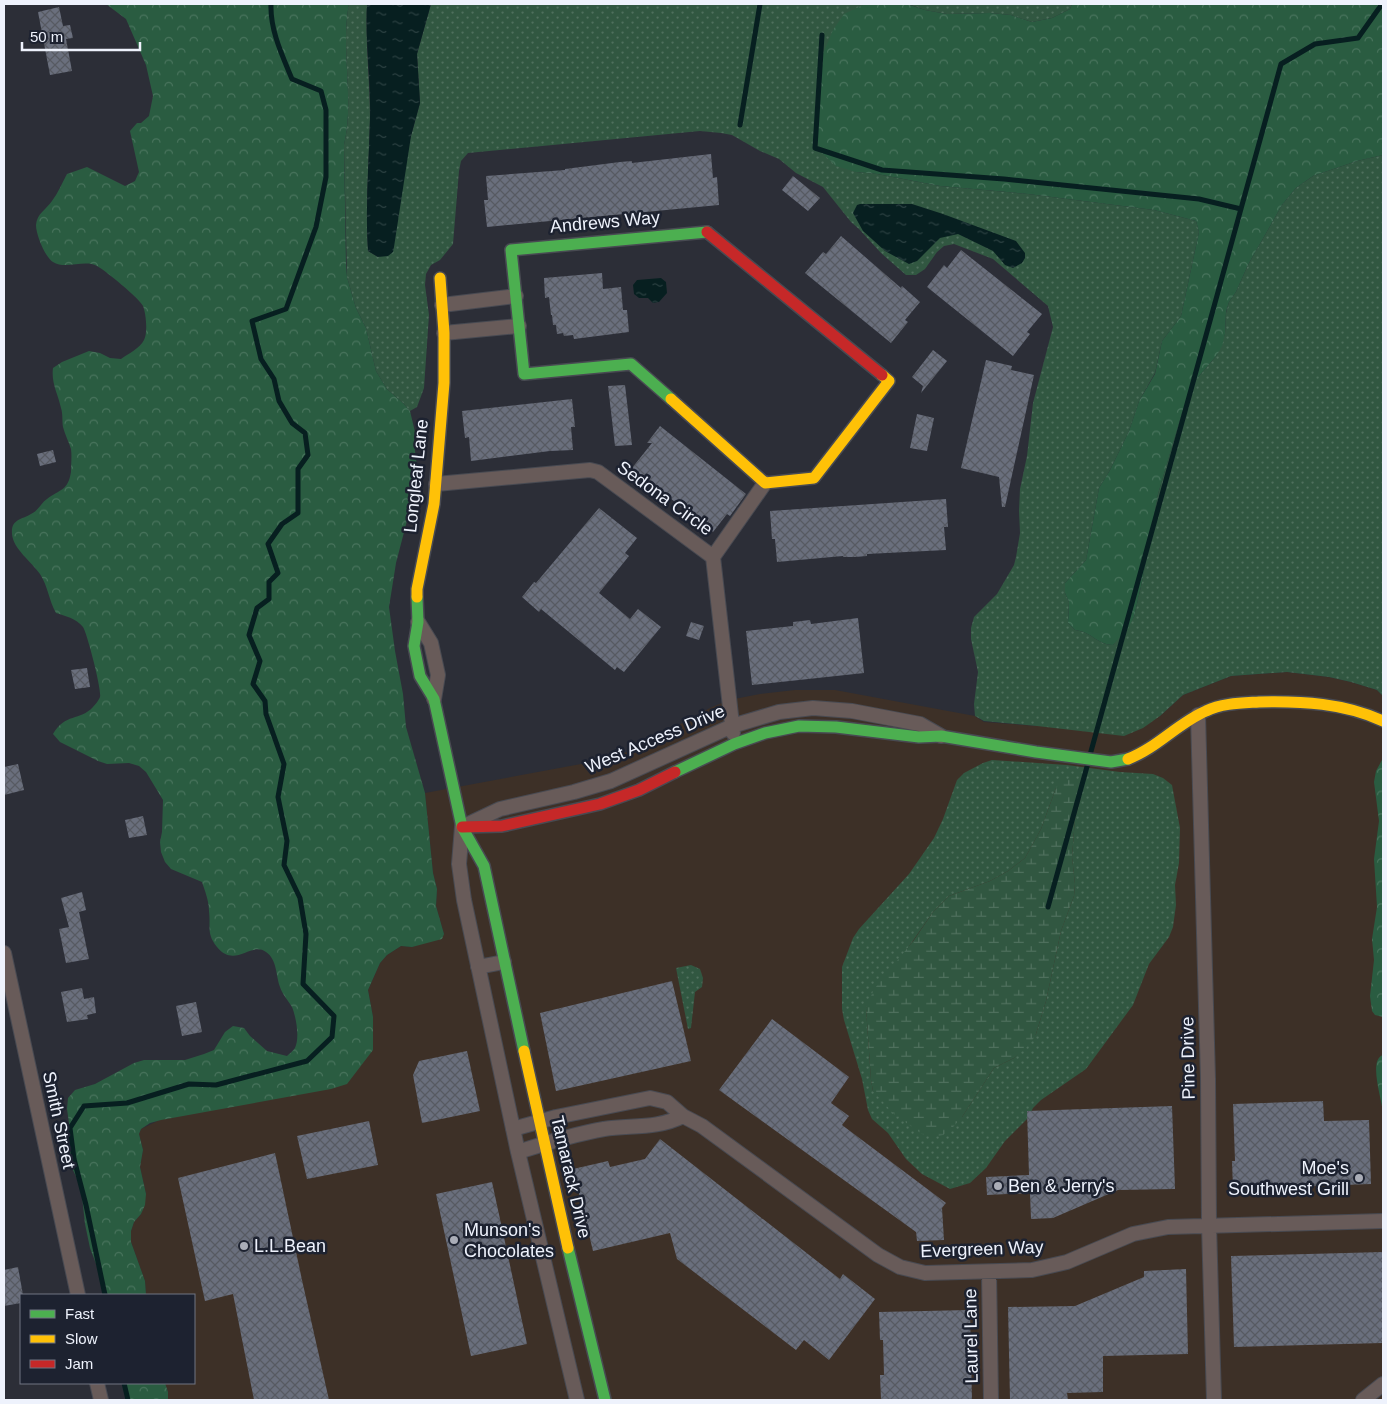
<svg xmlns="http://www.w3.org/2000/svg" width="1387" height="1404" font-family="Helvetica,sans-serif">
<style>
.commercial{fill:#3d3027}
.grass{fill:url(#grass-dots);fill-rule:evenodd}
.forest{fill:url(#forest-crowns)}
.wetland{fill:url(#wetland-marsh)}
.water{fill:url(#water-ripples)}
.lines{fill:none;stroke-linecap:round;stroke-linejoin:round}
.stream{stroke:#071f20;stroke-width:5}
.building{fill:url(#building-cross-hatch)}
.street-casing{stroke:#484a52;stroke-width:16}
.fast-casing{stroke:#484a52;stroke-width:14}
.slow-casing{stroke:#484a52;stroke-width:14}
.jam-casing{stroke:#484a52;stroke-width:14}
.street{stroke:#685b59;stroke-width:14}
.fast{stroke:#4caf50;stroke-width:11}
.slow{stroke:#ffc107;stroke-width:11}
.jam{stroke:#c62828;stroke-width:11}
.poi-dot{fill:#aaadb7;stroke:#1d2230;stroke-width:2}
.labels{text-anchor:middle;stroke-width:5;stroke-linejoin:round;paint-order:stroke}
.street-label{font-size:18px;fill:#eef2fc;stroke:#1d2230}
.poi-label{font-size:18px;fill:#eef2fc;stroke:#1d2230;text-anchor:start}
</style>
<defs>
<pattern id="grass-dots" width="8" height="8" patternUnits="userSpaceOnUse" patternTransform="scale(1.25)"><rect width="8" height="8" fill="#315741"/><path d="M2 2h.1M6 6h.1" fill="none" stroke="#4f705d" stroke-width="1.8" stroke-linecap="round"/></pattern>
<pattern id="forest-crowns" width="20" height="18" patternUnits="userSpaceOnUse" patternTransform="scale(1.25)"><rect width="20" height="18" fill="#2a5c41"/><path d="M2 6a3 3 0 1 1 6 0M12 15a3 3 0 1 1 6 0" fill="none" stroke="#49745d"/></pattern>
<pattern id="wetland-marsh" width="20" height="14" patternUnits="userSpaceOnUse" patternTransform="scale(1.25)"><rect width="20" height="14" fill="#315741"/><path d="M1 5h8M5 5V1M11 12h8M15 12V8" fill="none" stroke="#4f705d"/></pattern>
<pattern id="water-ripples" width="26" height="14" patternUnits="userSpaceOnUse" patternTransform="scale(1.25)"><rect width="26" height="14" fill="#071f20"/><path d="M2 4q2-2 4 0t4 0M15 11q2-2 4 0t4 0" fill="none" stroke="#2b4041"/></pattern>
<pattern id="building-cross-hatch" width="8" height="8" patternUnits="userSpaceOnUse" patternTransform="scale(1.25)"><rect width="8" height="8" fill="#6a6f7d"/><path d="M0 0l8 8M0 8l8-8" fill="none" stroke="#575a62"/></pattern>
</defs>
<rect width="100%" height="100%" fill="#2c2e37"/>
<path class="commercial" d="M1287 672 1329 677 1351 682 1377 690 1383 696V1400H168V1392L165 1383H194V1295H146L145 1281 131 1242V1231L134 1222 141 1214 146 1194 140 1167 143 1150 139 1134 141 1129 373 1017 368 990 380 963 387 955 401 946 412 947 444 934 436 906 437 889 433 873 425 793 608 759 635 749 710 708 729 700 760 694 795 690H835L975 716 984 722 1037 726 1160 716 1183 695 1231 676Z"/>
<path class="grass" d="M349 4H367C365 43 370 79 370 118 369 163 365 207 368 251L378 257 420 103 417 54 431 4H871L863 5 817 89 819 110 816 132 856 172 877 174 940 186 1028 194 1154 210 1196 221 1199 232 1181 316 1162 341 1155 373 1139 401 1129 431 1110 470 1099 488 1086 560 1065 583V593L1069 602 1068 623 1075 630C1092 632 1096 644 1113 645L1134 617 1142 582 1158 494 1182 413 1195 381 1217 355 1225 334 1226 313 1229 302 1236 292 1248 265 1282 205 1296 188 1313 176 1357 161 1383 155V696L1377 690 1351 682 1329 677 1287 672 1231 676 1183 695 1160 716 1143 728 1124 736 1037 726 984 721 975 716 974 704 978 672 971 639V628L974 617 997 594 1014 565 1016 557 1020 533 1019 511 1020 489 1027 456 1033 403 1053 327 1048 306 993 259 954 244 944 246 937 252 925 269 916 275H906L881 253 859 229 851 222 823 187 796 173 779 159 760 151 732 135 721 133 700 131 468 153 461 161 459 171 453 244 440 260 431 265 426 274 425 285 429 315 424 388 417 407 410 411 403 403 387 389 376 371 366 328 356 308 347 277 344 145C355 98 340 50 349 4Z
M908 4H1072L1070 9 1052 18 1032 22 1011 15 990 13 947 14 925 10Z
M992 760 1067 765 1120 772 1153 774 1163 778 1172 785 1180 828 1179 863 1175 885 1176 905 1173 927 1169 937 1149 964 1133 1005 1086 1069 1041 1100 1033 1108 1028 1118 1005 1141 986 1168 970 1183 950 1189 922 1174 906 1159 888 1133 872 1119 868 1110 862 1079 844 1020 842 1009V967L853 938 859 929 909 874 934 838 943 819 957 780 964 773 983 763ZM1056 788 1081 797 1075 819 1072 857 1075 884 1074 896 1061 931 1046 1001 1036 1034 1014 1058 994 1068 962 1117 873 1091 871 1080 866 1008 933 912 949 896 990 881 1008 871 1025 858 1041 829Z
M691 965 700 969 703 978 702 987 695 992 691 1028 688 1029 676 968Z"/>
<path class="forest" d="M106 4H349C340 50 355 98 344 145L346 265 347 277 356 308 366 328 376 371 387 389 403 403 410 411 415 432 414 443 418 475 416 486 396 563 389 607 395 651 403 694 406 727 425 793 433 873 437 889 436 906 444 934 442 939 412 947 401 946 387 955 380 963 368 990 373 1017V1050L347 1084 331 1089 161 1120 150 1123 141 1129 139 1134 143 1150 140 1167 146 1194 145 1205 141 1214 134 1222 131 1231V1242L145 1281 146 1295H108L90 1248 85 1224 81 1187 72 1168 67 1147 70 1130 67 1109 68 1098 75 1090 95 1084 134 1063 144 1060H185L204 1054 214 1050 225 1032 233 1026 244 1028 250 1036 267 1051 287 1056C289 1054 293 1051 295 1048 300 1037 296 1017 292 1007 288 1000 282 994 280 987 276 976 277 959 266 952 251 941 235 969 217 947 206 933 211 927 209 911 209 901 205 891 202 882L171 869 165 862 161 852 160 842 162 832 163 800 146 772 139 766 129 763 107 764 98 761 60 742 53 734C65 713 80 721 93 707 95 705 99 700 100 697 102 690 87 633 83 627 76 618 65 616 56 613 49 601 48 586 40 574 32 562 13 549 12 534 11 519 21 520 31 514 38 511 41 503 47 499 60 489 68 491 71 472 71 465 72 456 71 449 69 442 65 435 63 427 62 421 63 414 61 408 58 394 51 383 53 368L62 362 89 351 100 353 110 358 121 359C128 354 140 348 144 340 148 333 146 313 143 306 139 298 106 271 97 266 84 259 66 270 53 262 45 257 36 235 36 225 37 213 46 210 52 201 58 193 62 183 67 174L87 167 125 186 135 181 139 172 130 131 137 123H141L149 116 153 96 146 65 126 19Z
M871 4H907L925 10 947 14 990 13 1011 15 1032 22 1052 18 1070 9 1072 4H1383V155L1357 161 1313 176 1296 188 1282 205 1248 265 1236 292 1229 302 1226 312 1225 334 1222 346 1217 355 1195 381 1182 413 1158 494 1142 582 1134 617 1128 628 1113 645C1096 644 1092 632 1075 630L1068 623 1069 602 1065 593V583L1086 560 1099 488 1110 470 1129 431 1139 401 1155 374 1162 341 1181 316 1199 232 1196 221 1154 210 1028 194 940 186 877 174 856 172 836 166 820 151 816 132 819 110 817 89V68L833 30 844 14 863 5Z
M1382 760H1383V1017L1375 1015 1372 1011 1370 996 1374 960 1372 939 1377 907 1374 859 1379 821 1374 782 1376 771Z
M1383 1055V1113C1382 1099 1368 1060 1383 1055Z
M123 1383H165L168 1392V1400H128Z"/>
<path class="wetland" d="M1072 779 1081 786V797L1075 819 1072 857 1075 884 1074 896 1061 931 1046 1001 1036 1034 1030 1044 1014 1058 994 1068 962 1117 953 1127 943 1135 933 1137 922 1134 895 1115 873 1091 871 1080 866 1008 874 989 914 940 933 912 949 896 990 881 1008 871 1025 858 1041 829 1056 788 1062 780Z"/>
<path class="water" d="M367 4H431L417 54 420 103 411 136 394 247 393 252 388 256 378 257 368 251C365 207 369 163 370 118 371 80 365 43 367 4Z
M860 204H912L943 214 1016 241 1025 253V258L1022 263 1013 268 1005 265 993 251 958 234 940 238 917 261 909 264 885 251 873 240 863 231 853 213 857 205Z
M661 278 666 282 667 293 659 302 653 303 648 298H639L634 294 633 285 637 280Z"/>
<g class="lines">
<path class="stream" d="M822 35 815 148 882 170 1004 179 1199 199 1241 209
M740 125 760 4
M1090 755 1281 64 1315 44 1358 38 1382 4
M1048 907 1088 763
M105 1295 86 1205 74 1159 70 1128 84 1106 127 1103 189 1084 216 1085 307 1061 332 1037 334 1016 303 984 306 934 300 898 284 865 287 841 278 797 284 764 266 714 265 701 253 684 260 661 249 635 257 608 269 599V582L278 573 268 544 282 524 298 513V469L308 455 305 433 292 423 279 401 274 379 261 359 252 321 286 309 316 227 326 177V110L321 91 292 79C282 55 270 30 271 4
M124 1383 128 1400"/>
</g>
<path class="building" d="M59 7 63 26 70 25 73 38 66 39 72 71 50 75 38 12Z
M711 154 713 178 717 177 719 205 487 227 484 200H488L486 176 565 170V169L620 162 632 161V163Z
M793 176 820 198 808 211 782 190Z
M841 236 901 288 902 286 920 302 905 320 908 322 891 343 805 273 823 252 826 254Z
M961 250 1042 314 1027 332 1030 334 1013 356 927 287 944 265 947 268Z
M602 273 603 289 621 287 623 310H627L629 332 574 339 573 335 564 336 563 333 557 334 556 325H553L552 315H551L549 297 545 298 544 278Z
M933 350 947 361 921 393 923 386 912 377Z
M986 360 1012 366 1011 370 1034 375 1005 507H1002L999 477 961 468Z
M625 385 632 445 615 446 608 386Z
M572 399 575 427H571L573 450 550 451 471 461 469 437 465 438 462 411Z
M917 414 934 418 927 451 910 448Z
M660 426 746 494 730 516 727 514 713 532 632 468 652 443H647Z
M53 450 56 462 40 466 37 454Z
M946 499 948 527H944L946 550 867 554V556L855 557H843V556L777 562 775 539H772L770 511Z
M599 508 637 538 625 553 629 556 599 593 630 619 638 609 661 627 624 672 617 667 615 670 541 609 539 612 522 597 534 582 536 583Z
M858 618 864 673 752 685 746 631 793 626V622L810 620 811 624Z
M691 622 704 626 699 640 686 636Z
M87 668 90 687 75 689 71 670Z
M18 764 24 790 4 795V767Z
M143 816 147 835 129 838 125 820Z
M82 892 86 910 79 912 89 959 66 963 59 929 69 927 61 898Z
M672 981 691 1061 556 1091 540 1013Z
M82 988 84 999 94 997 96 1013 87 1015 88 1019 67 1022 61 992Z
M196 1002 202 1032 182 1036 176 1006Z
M772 1019 849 1077 831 1103 849 1116 842 1125 946 1203 942 1208 944 1240 917 1241 916 1232 719 1090Z
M467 1051 480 1111 422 1123 413 1075 419 1061Z
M1323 1101 1324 1121 1369 1120 1371 1184 1233 1189 1232 1161H1235L1233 1104Z
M1172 1106 1175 1189 1118 1190 1053 1218 1031 1219 1030 1193 987 1195 986 1177 1029 1175 1027 1111Z
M369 1121 378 1165 307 1179 297 1136Z
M660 1139 840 1279 843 1274 875 1299 829 1360 804 1340 796 1350 677 1259 670 1233 593 1251 573 1169 608 1161 610 1167 645 1159Z
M275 1153 302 1280 329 1400H254L233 1294 205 1301 178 1178Z
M492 1182 527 1344 471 1356 436 1194Z
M1383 1252V1343L1234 1347 1231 1256Z
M18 1267 23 1295H21V1303L4 1306V1270Z
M1186 1269 1188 1354 1103 1356V1392L1067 1393 1068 1400H1010L1008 1307 1075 1306 1144 1277V1271Z
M970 1310 972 1400H881L880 1375H884L883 1340H880L879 1312Z"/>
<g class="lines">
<g class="street-casing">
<path id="street" d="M442 305 516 296
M444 333 519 326
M436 484 590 470 598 472 713 557 733 733
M713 557 765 483
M418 622 431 643 438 675 434 699
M1198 715 1208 1079 1209 1225 1214 1400
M4 953 78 1295
M478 967 504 962
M513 1129 556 1117 650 1098 667 1102 683 1116 702 1126 878 1255 900 1267 925 1273 1032 1270 1067 1262 1133 1234 1168 1227 1383 1221
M518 1152C546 1143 575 1134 604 1129 632 1125 657 1129 683 1116
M989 1272 991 1400
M97 1383 101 1400
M577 1400 518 1152 464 900 459 864 462 827 500 809 574 792 611 781 732 726 779 712 813 708 852 711 920 724 941 736
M1363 1400 1383 1384"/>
</g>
<g class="fast-casing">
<path id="fast" d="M671 399 631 364 524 374 511 250 707 232
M417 597 418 622 414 646 420 676 434 699 462 827 484 866 524 1051
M675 772 734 744 765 733 799 726 836 727 919 737 941 736 1036 752 1111 762 1128 759
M568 1248 605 1400"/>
</g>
<g class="slow-casing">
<path id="slow" d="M671 399 765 483 814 478 889 381 882 375
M417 597V589L434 504 444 383V333L440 278
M1128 759C1157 748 1178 723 1206 711 1222 703 1242 703 1259 702 1302 701 1344 703 1383 721
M524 1051 568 1248"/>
</g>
<g class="jam-casing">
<path id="jam" d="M707 232 882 375
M462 827 502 826 600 804 639 790 675 772"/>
</g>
<use href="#street" class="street"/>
<use href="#fast" class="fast"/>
<use href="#slow" class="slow"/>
<use href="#jam" class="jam"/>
</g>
<g class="poi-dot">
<circle cx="1359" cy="1178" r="5"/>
<circle cx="998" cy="1186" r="5"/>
<circle cx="454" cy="1240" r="5"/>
<circle cx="244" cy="1246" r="5"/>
</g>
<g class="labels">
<g class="street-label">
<text transform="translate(605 222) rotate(-5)" y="6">Andrews Way</text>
<text transform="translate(416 476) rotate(-84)" y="6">Longleaf Lane</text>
<text transform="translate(665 498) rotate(36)" y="6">Sedona Circle</text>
<text transform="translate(655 739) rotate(-23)" y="6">West Access Drive</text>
<text transform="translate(1188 1058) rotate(-91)" y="6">Pine Drive</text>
<text transform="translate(59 1120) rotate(78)" y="6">Smith Street</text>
<text transform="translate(571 1177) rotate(77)" y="6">Tamarack Drive</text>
<text transform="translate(982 1249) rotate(-2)" y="6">Evergreen Way</text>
<text transform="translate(971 1336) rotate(-91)" y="6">Laurel Lane</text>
</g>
<g class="poi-label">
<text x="1349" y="1174" text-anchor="end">Moe's<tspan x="1349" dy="21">Southwest Grill</tspan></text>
<text x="1008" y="1192">Ben &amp; Jerry's</text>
<text x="464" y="1236">Munson's<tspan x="464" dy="21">Chocolates</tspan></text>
<text x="254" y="1252">L.L.Bean</text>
</g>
</g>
<rect width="1387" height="1404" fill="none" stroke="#eef2fc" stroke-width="10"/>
<rect x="20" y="1294" width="175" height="90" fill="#1d2230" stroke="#717582"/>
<rect x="30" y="1310" width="25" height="8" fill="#4caf50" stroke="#717582"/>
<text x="65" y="1319" font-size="15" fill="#eef2fc">Fast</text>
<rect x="30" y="1335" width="25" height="8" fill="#ffc107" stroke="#717582"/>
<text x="65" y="1344" font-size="15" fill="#eef2fc">Slow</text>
<rect x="30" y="1360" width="25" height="8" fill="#c62828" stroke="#717582"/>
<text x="65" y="1369" font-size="15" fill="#eef2fc">Jam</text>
<path d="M22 42v8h118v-8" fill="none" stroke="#eef2fc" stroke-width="2.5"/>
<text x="30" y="42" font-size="15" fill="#eef2fc" stroke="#1d2230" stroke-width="4" paint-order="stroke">50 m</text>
</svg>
